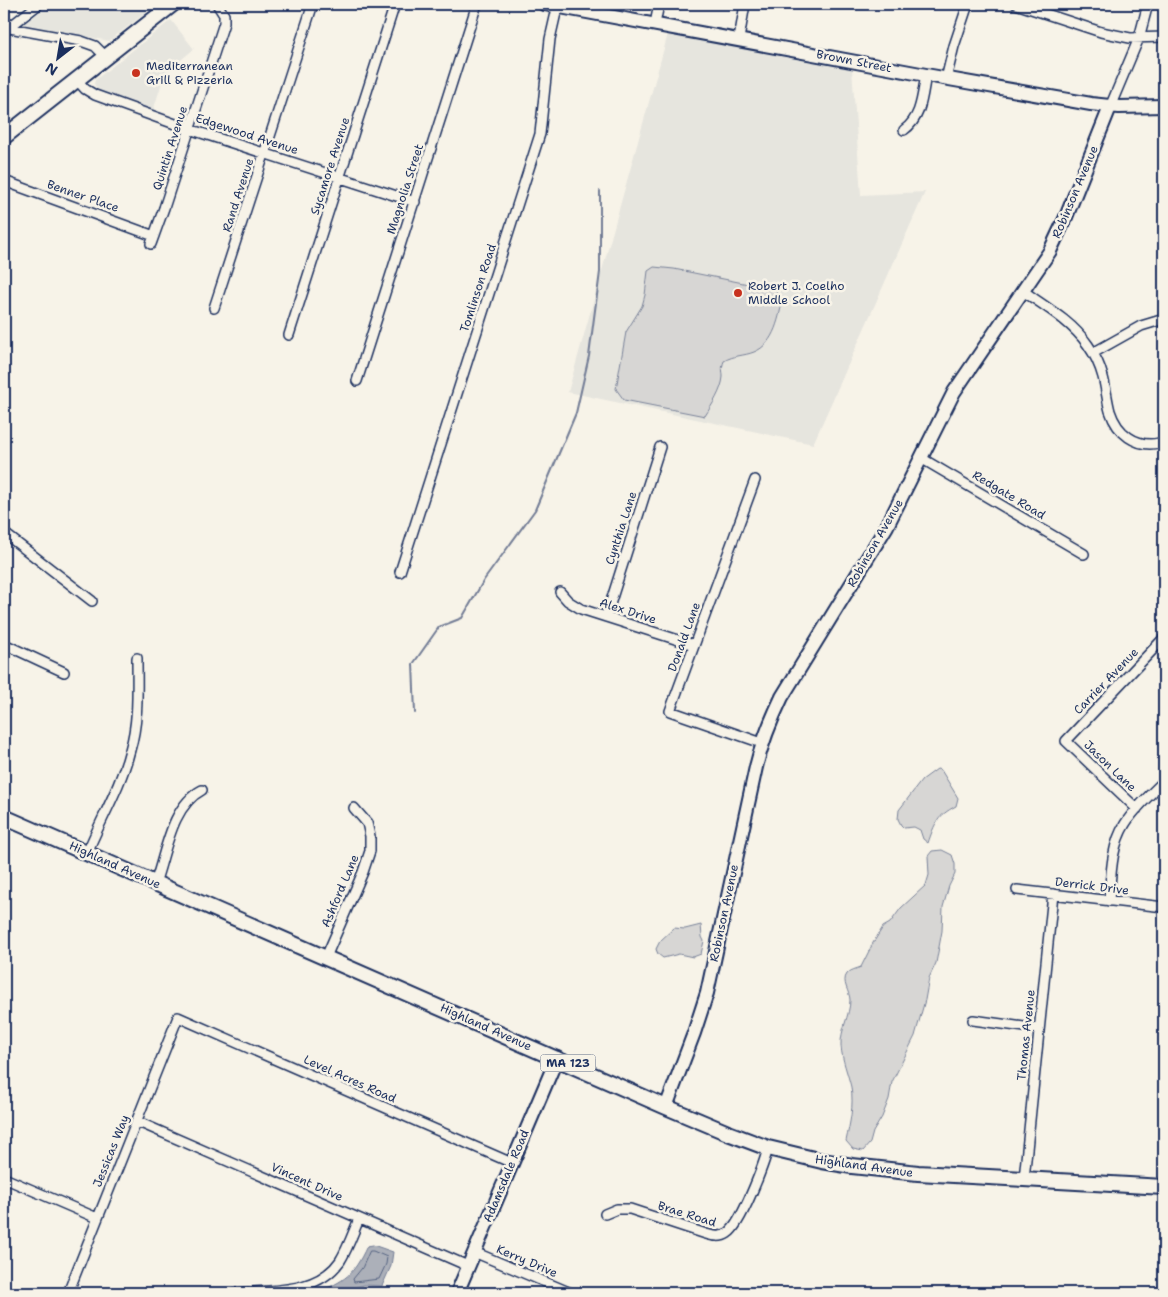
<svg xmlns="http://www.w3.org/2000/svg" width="1168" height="1297" font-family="'Shantell Sans',sans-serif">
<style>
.built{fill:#e6e5de}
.green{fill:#d7d6d4;stroke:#798299}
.water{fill:#acb0b9;stroke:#727c95}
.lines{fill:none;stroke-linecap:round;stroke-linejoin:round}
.shore{stroke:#556382;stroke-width:1}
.stream{stroke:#727c95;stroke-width:2}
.street-casing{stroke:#1b2f5e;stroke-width:12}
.secondary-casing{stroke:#1b2f5e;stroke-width:16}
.primary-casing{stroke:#1b2f5e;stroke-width:18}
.street{stroke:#f7f3e8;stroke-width:9}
.secondary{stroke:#f7f3e8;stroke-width:12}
.primary{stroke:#f7f3e8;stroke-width:14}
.poi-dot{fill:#c8321e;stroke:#f7f3e8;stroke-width:2}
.labels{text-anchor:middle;stroke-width:5;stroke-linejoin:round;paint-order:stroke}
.shield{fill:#f7f3e8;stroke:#5d6a87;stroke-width:1}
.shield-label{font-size:11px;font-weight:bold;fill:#1b2f5e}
.street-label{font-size:12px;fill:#1b2f5e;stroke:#f7f3e8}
.poi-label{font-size:12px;fill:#1b2f5e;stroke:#f7f3e8;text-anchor:start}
</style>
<rect width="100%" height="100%" fill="#f7f3e8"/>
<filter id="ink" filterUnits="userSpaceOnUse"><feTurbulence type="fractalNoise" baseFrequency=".02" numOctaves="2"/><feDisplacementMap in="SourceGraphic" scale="10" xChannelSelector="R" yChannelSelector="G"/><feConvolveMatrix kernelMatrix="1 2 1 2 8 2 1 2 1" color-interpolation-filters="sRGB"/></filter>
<g filter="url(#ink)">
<path class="built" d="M50 4H157L109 41 24 24Z
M171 20 194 49 165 73 153 111 98 90 94 84 95 80Z
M668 34 816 59 852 69 861 195 925 192 813 444 568 392Z"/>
<path class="green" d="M654 267 674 269 773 289 783 298C779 316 775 344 754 352 744 356 734 355 724 361 721 369 723 370 723 377 722 390 712 405 705 416L624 400 616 389 626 332 642 306 645 295 648 271Z
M937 769 941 770 958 798 956 806C937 816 935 823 928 843L923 839 920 830 914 827 904 828 901 825 898 819 899 810 922 780Z
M942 850 952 855 955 864V874L949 886 943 907 942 931 936 963 929 978 925 1000 915 1036 892 1082 889 1099 882 1117 873 1132 870 1143 863 1151 853 1149 846 1141C850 1123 854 1106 851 1087 848 1074 842 1060 841 1046 840 1030 850 1016 850 1000 850 992 841 982 847 974 850 970 856 969 861 967L873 943 883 927 890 923 901 908 926 885 929 875 928 856 932 851Z
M701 925 702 937 704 941 701 954 693 957 679 954 663 958 658 954 656 949 660 941 674 928 685 929Z"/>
<path class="water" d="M373 1245 393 1252 391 1266 382 1286 364 1285 353 1288 345 1293H316C346 1280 353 1276 367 1246Z"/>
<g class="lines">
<path class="shore" d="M370 1251H373L387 1257 386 1264 379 1279 354 1282 353 1279 362 1268Z"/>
<path class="stream" d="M415 713 413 664 439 627 462 618 484 580 535 510 576 413 589 356 600 272V191"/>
<g class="street-casing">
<path id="street" d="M1016 4 1101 32 1130 38 1164 37
M655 24 659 4
M4 27 81 41 95 46 106 57
M6 30 39 4
M739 39 745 4
M946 79 954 46 968 4
M77 80 85 89 95 95 189 129 415 202
M1110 107 1139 38 1148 4
M904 130C922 117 922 95 926 75
M4 181 154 236
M151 244 164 208 224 23V15L217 4
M1023 291C1046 307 1072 322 1088 345 1095 355 1100 366 1103 377 1106 388 1107 400 1110 411 1117 433 1136 448 1159 443
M214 308 313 4
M289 335 395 4
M1093 353 1141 326 1164 319
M357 381 477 4
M921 458 1084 554
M755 480 670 711 762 743
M4 533 92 601
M400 572 540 134 550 39 558 4
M560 592 568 601 581 609 694 645
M606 617 660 447
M4 644 64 672
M1137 809 1066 741 1164 638
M87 853C101 819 121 786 130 750 139 720 137 689 137 658
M155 883C166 853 171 806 202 790
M1017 890 1164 907
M1109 901C1111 875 1111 846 1125 824 1135 808 1151 794 1164 781
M326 957 363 872 370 851V836L367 823 354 808
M973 1020 1039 1029
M136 1121 468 1266
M4 1178 97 1218
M1024 1179 1053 894
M605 1214 617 1209H630L706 1234C713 1236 721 1238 728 1233 741 1225 764 1164 768 1148
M474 1252 571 1293
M68 1293 178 1017 512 1163
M236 1293C271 1290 317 1294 340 1261 348 1248 353 1233 359 1219"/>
</g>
<g class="secondary-casing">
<path id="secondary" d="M544 4 926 75 1091 104 1119 107 1164 106
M666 1107 694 1033 707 993 756 767C762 742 771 720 782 697L887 526 954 392 1050 251 1066 217 1110 107
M457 1293 557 1058"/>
</g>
<g class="primary-casing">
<path id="primary" d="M4 137 173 4
M4 817 664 1106 728 1133 768 1148 822 1161 852 1166 918 1173 1164 1187"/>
</g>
<use href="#street" class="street"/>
<use href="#secondary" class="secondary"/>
<use href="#primary" class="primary"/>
</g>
</g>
<g class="poi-dot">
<circle cx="136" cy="73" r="5"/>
<circle cx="738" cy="293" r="5"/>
</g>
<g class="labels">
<rect class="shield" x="540.5" y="1054.5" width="55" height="17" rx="4"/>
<g class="shield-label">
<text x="568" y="1067">MA 123</text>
</g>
<g class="street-label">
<text transform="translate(854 61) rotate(11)" y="4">Brown Street</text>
<text transform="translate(247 134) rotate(18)" y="4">Edgewood Avenue</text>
<text transform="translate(170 148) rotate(-72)" y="4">Quintin Avenue</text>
<text transform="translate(330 166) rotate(-72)" y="4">Sycamore Avenue</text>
<text transform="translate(405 189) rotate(-72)" y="4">Magnolia Street</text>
<text transform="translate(1075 192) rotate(-67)" y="4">Robinson Avenue</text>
<text transform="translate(238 195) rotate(-72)" y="4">Rand Avenue</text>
<text transform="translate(83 196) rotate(19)" y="4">Benner Place</text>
<text transform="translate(478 288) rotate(-72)" y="4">Tomlinson Road</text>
<text transform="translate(1009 495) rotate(31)" y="4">Redgate Road</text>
<text transform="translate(621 528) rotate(-72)" y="4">Cynthia Lane</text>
<text transform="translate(875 543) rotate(-60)" y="4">Robinson Avenue</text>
<text transform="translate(628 611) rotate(18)" y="4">Alex Drive</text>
<text transform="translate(684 637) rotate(-70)" y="4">Donald Lane</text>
<text transform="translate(1106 681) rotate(-46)" y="4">Carrier Avenue</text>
<text transform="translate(1110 766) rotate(44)" y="4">Jason Lane</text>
<text transform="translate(115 865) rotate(24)" y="4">Highland Avenue</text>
<text transform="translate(1092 886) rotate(7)" y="4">Derrick Drive</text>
<text transform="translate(340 891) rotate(-67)" y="4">Ashford Lane</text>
<text transform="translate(724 913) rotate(-78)" y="4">Robinson Avenue</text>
<text transform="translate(486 1027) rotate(24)" y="4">Highland Avenue</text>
<text transform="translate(1026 1035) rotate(-84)" y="4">Thomas Avenue</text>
<text transform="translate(350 1079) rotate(24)" y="4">Level Acres Road</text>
<text transform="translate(111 1151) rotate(-68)" y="4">Jessicas Way</text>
<text transform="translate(864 1166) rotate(8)" y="4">Highland Avenue</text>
<text transform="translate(506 1176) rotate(-67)" y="4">Adamsdale Road</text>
<text transform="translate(307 1182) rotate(24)" y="4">Vincent Drive</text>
<text transform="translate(687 1214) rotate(17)" y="4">Brae Road</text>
<text transform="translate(527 1261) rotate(23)" y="4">Kerry Drive</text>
</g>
<g class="poi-label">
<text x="146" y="70">Mediterranean<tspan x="146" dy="14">Grill &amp; Pizzeria</tspan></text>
<text x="748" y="290">Robert J. Coelho<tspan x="748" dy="14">Middle School</tspan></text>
</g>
</g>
<rect width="1168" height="1297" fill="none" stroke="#f7f3e8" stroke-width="20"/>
<rect x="10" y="10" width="1148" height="1277" fill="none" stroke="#1b2f5e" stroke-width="2" filter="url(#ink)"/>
<g transform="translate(58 58) rotate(211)" stroke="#f7f3e8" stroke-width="4" paint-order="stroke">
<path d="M0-4L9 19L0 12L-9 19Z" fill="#1b2f5e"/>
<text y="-8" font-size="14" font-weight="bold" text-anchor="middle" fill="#1b2f5e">N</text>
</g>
</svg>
